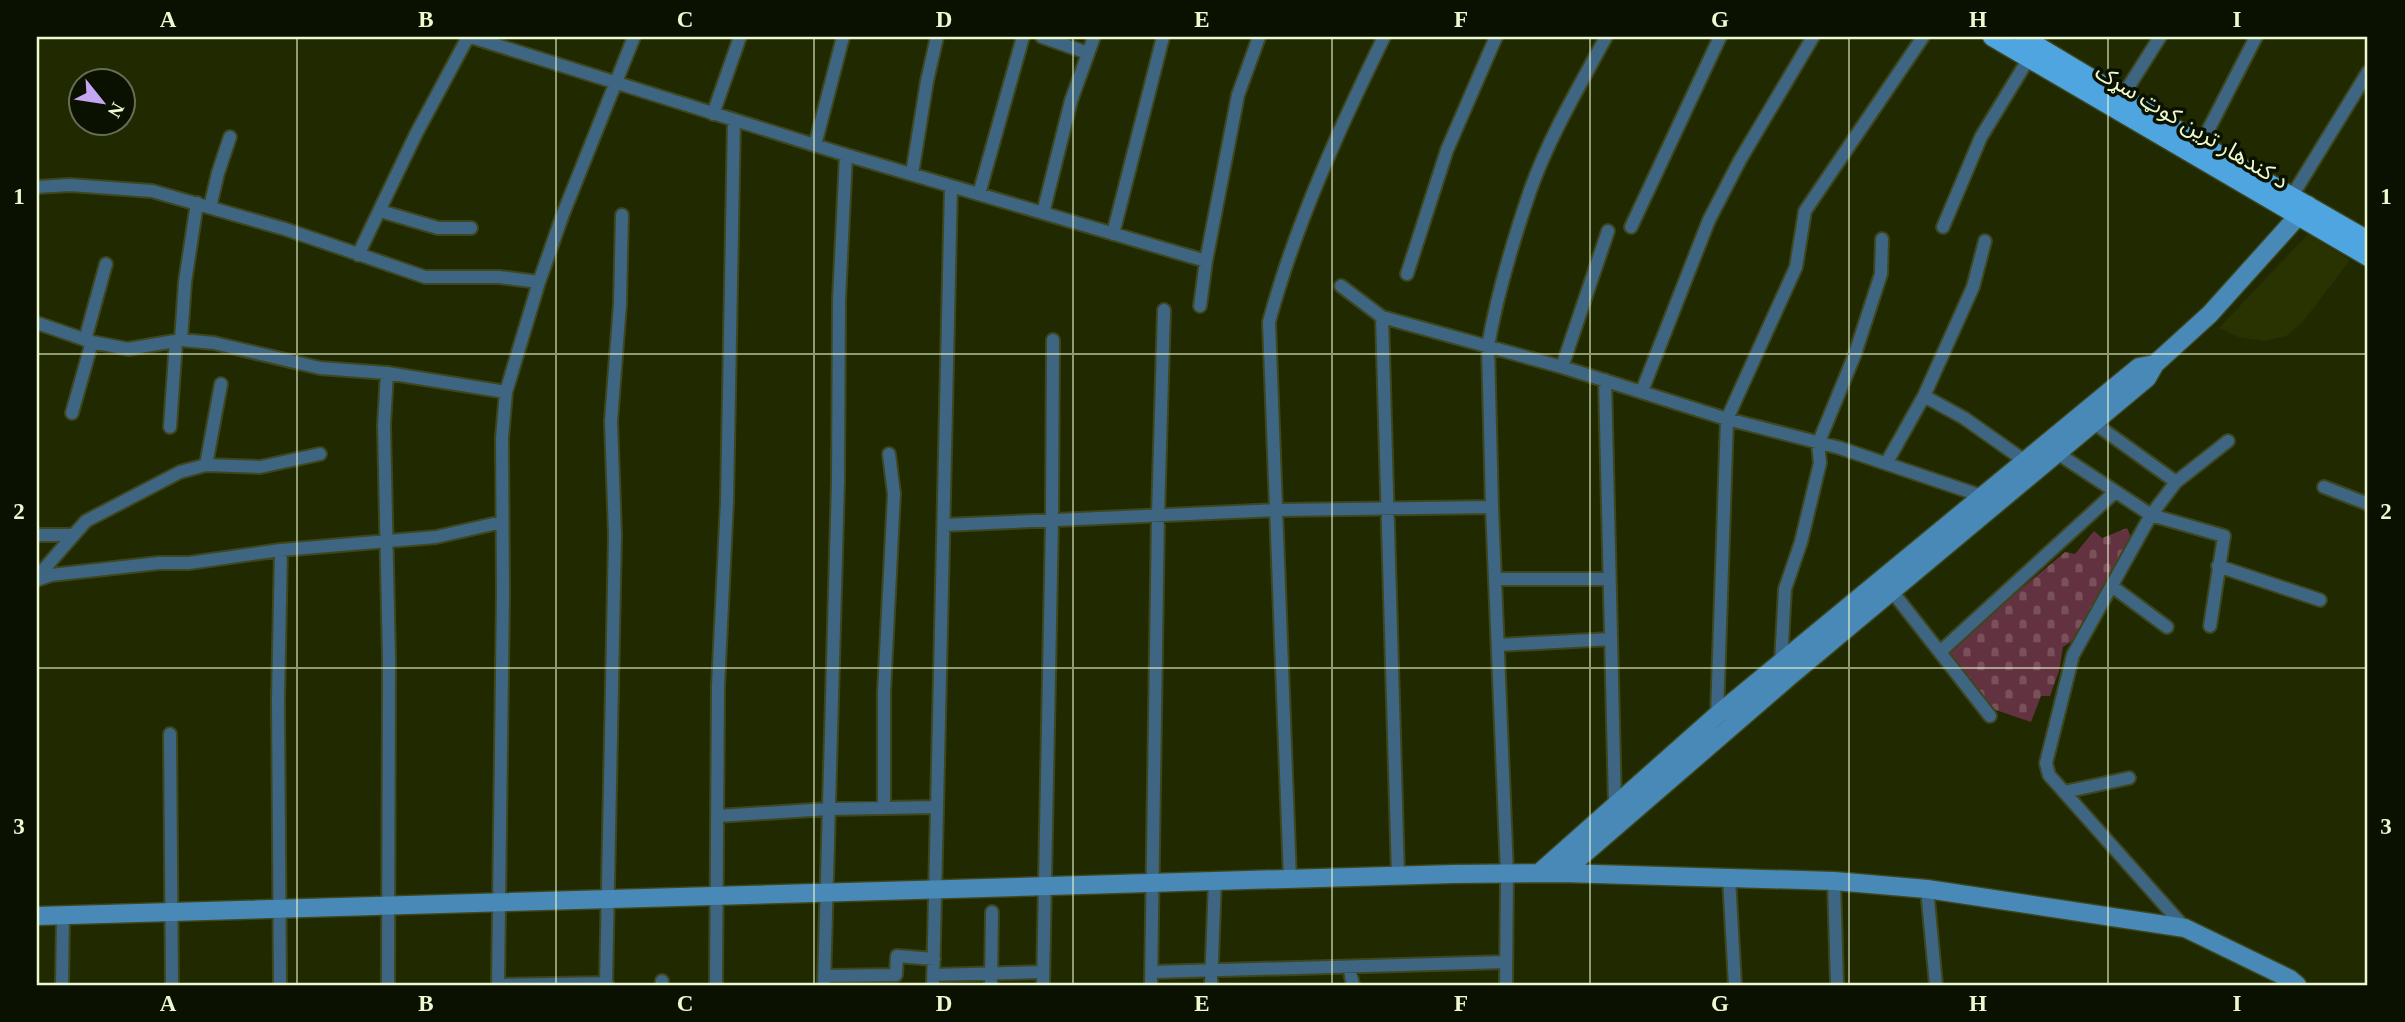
<svg xmlns="http://www.w3.org/2000/svg" width="2405" height="1022" font-family="'Times New Roman','Noto Sans Arabic',serif">
<style>
.built{fill:#293302}
.cemetery{fill:url(#cemetery-stones)}
.lines{fill:none;stroke-linecap:round;stroke-linejoin:round}
.street-casing{stroke:#3d461d;stroke-width:16}
.secondary-casing{stroke:#3d461d;stroke-width:21}
.primary-casing{stroke:#3d461d;stroke-width:21}
.street{stroke:#3e6582;stroke-width:12}
.secondary{stroke:#4889b7;stroke-width:18}
.primary{stroke:#4fa5e0;stroke-width:18}
.grid{fill:none;stroke:#edfad1;stroke-width:2;stroke-opacity:0.55}
.labels{text-anchor:middle;stroke-width:7;stroke-linejoin:round;paint-order:stroke}
.street-label{font-size:23px;fill:#edfad1;stroke:#0b1100}
.neatline{fill:none;stroke:#edfad1;stroke-width:2.5}
.grid-label{font-size:23px;text-anchor:middle;font-weight:bold;fill:#edfad1}
</style>
<defs>
<pattern id="cemetery-stones" width="16" height="16" patternUnits="userSpaceOnUse" patternTransform="scale(1.75)"><rect width="16" height="16" fill="#633241"/><path d="M2 7V4a2 2 0 0 1 4 0v3zM10 15v-3a2 2 0 0 1 4 0v3z" fill="#7a515b"/></pattern>
</defs>
<rect width="100%" height="100%" fill="#202900"/>
<path class="built" d="M2308 234 2350 260 2302 323 2286 336 2264 341 2238 337 2219 328Z"/>
<path class="cemetery" d="M2127 528 2132 539 2078 637 2063 647 2059 671 2050 696H2041L2031 722 1990 708 1946 652 2065 552 2075 554 2094 531 2102 538Z"/>
<g class="lines">
<g class="street-casing">
<path id="street" d="M471 37 846 155 1206 261
M1042 37 1088 53
M2122 97 2160 37
M713 114 740 37
M2201 144 2256 37
M815 145 843 37
M912 174 927 81 937 37
M37 187 70 185 152 191 285 229 425 277H499L539 282
M979 194 1023 37
M2292 196 2368 72
M210 207 218 173 230 137
M380 211 438 228H471
M1043 213 1071 101 1094 37
M1631 227 1720 37
M1943 227 1981 137 2029 58
M1113 234 1163 37
M358 255 416 134 468 37
M1407 274 1447 150 1496 37
M1341 286 1382 317 1562 367 1727 419 1840 448 1982 496
M1200 306 1206 261 1238 95 1259 37
M1382 317 1398 875
M37 323 92 342 128 349 181 340 214 343 320 368 387 373 506 392
M85 340 106 264
M181 340 185 282 197 203
M1562 367 1608 231
M387 373 384 425 389 658 388 985
M1605 380 1615 806
M1642 391 1709 220 1740 160 1813 37
M1924 396 1964 418 2025 461
M72 413 92 342
M2094 423 2176 482
M170 427 176 341
M2057 453 2151 515 2224 536 2210 626
M1887 462 1924 396 1973 287 1985 241
M206 465 221 384
M2324 487 2368 504
M944 525 1278 510 1492 507
M37 535H74
M2218 566 2320 600
M37 577 86 521 180 472 206 465 260 467 320 454
M1495 579H1609
M37 580 51 575 159 563H189L281 550 436 537 502 522
M2113 587 2167 627
M1891 590 1990 716
M1498 645 1611 639
M1940 652 2115 492
M1781 662 1785 589 1801 542 1820 463 1818 444 1855 354 1881 274 1882 239
M1717 715 1727 419 1796 267 1805 211 1923 37
M170 734 172 985
M2064 792 2129 778
M884 808V692L894 494 889 454
M718 816 828 809 937 807
M1729 878 1735 985
M1290 879 1269 322C1295 225 1340 127 1384 37
M1834 881 1837 985
M1927 889 1936 985
M2185 928 2049 775 2046 763 2073 655 2151 515 2176 482 2228 441
M1349 967 1353 985
M1152 972 1506 962
M934 975 1043 972
M824 976 896 975 897 956 934 959
M62 985 63 915
M280 985 278 700 281 550
M498 985 503 593 502 438 506 392 539 282 563 214 634 37
M500 985 607 983
M606 985 615 535 611 421 620 304 622 215
M662 985V981
M716 985 718 687 727 501 734 120
M824 985 838 482 839 300 846 155
M933 985 951 186
M991 985 992 912
M1043 985 1052 520 1053 340
M1151 985 1158 515 1164 310
M1211 985 1215 881
M1506 985 1507 873 1492 507 1488 346C1497 294 1513 241 1530 191 1549 137 1579 87 1606 37"/>
</g>
<g class="secondary-casing">
<path id="secondary" d="M1539 873 1717 715 2139 367 2155 364
M1562 873 1790 676 2147 378 2155 364 2210 314 2308 205
M37 916 1453 874 1562 873 1834 881 1927 889 2185 928 2290 979 2297 985"/>
</g>
<g class="primary-casing">
<path id="primary" d="M1992 37 2368 257
M2023 37 2201 144 2368 240"/>
</g>
<use href="#street" class="street"/>
<use href="#secondary" class="secondary"/>
<use href="#primary" class="primary"/>
</g>
<path class="grid" d="M297 37V985M556 37V985M814 37V985M1073 37V985M1332 37V985M1590 37V985M1849 37V985M2108 37V985M37 354H2368M37 668H2368"/>
<g class="labels">
<g class="street-label">
<text transform="translate(2192 126) rotate(31)" y="8">د کندهار ترين کوټ سړک</text>
</g>
</g>
<rect width="2405" height="1022" fill="none" stroke="#0b1100" stroke-width="77"/>
<g transform="translate(102 102) rotate(120)"><circle r="33" fill="#0b1100" stroke="#656e54" stroke-width="2"/>
<path d="M0-5L12 26L0 18L-12 26Z" fill="#c3a7f2"/>
<text y="-10" font-size="19" font-weight="bold" text-anchor="middle" fill="#edfad1">N</text>
</g>
<rect x="38" y="38" width="2328" height="946" class="neatline"/>
<g class="grid-label">
<text x="168" y="27">A</text>
<text x="426" y="27">B</text>
<text x="685" y="27">C</text>
<text x="944" y="27">D</text>
<text x="1202" y="27">E</text>
<text x="1461" y="27">F</text>
<text x="1720" y="27">G</text>
<text x="1978" y="27">H</text>
<text x="2237" y="27">I</text>
<text x="19" y="204">1</text>
<text x="2386" y="204">1</text>
<text x="19" y="519">2</text>
<text x="2386" y="519">2</text>
<text x="19" y="834">3</text>
<text x="2386" y="834">3</text>
<text x="168" y="1011">A</text>
<text x="426" y="1011">B</text>
<text x="685" y="1011">C</text>
<text x="944" y="1011">D</text>
<text x="1202" y="1011">E</text>
<text x="1461" y="1011">F</text>
<text x="1720" y="1011">G</text>
<text x="1978" y="1011">H</text>
<text x="2237" y="1011">I</text>
</g>
</svg>
